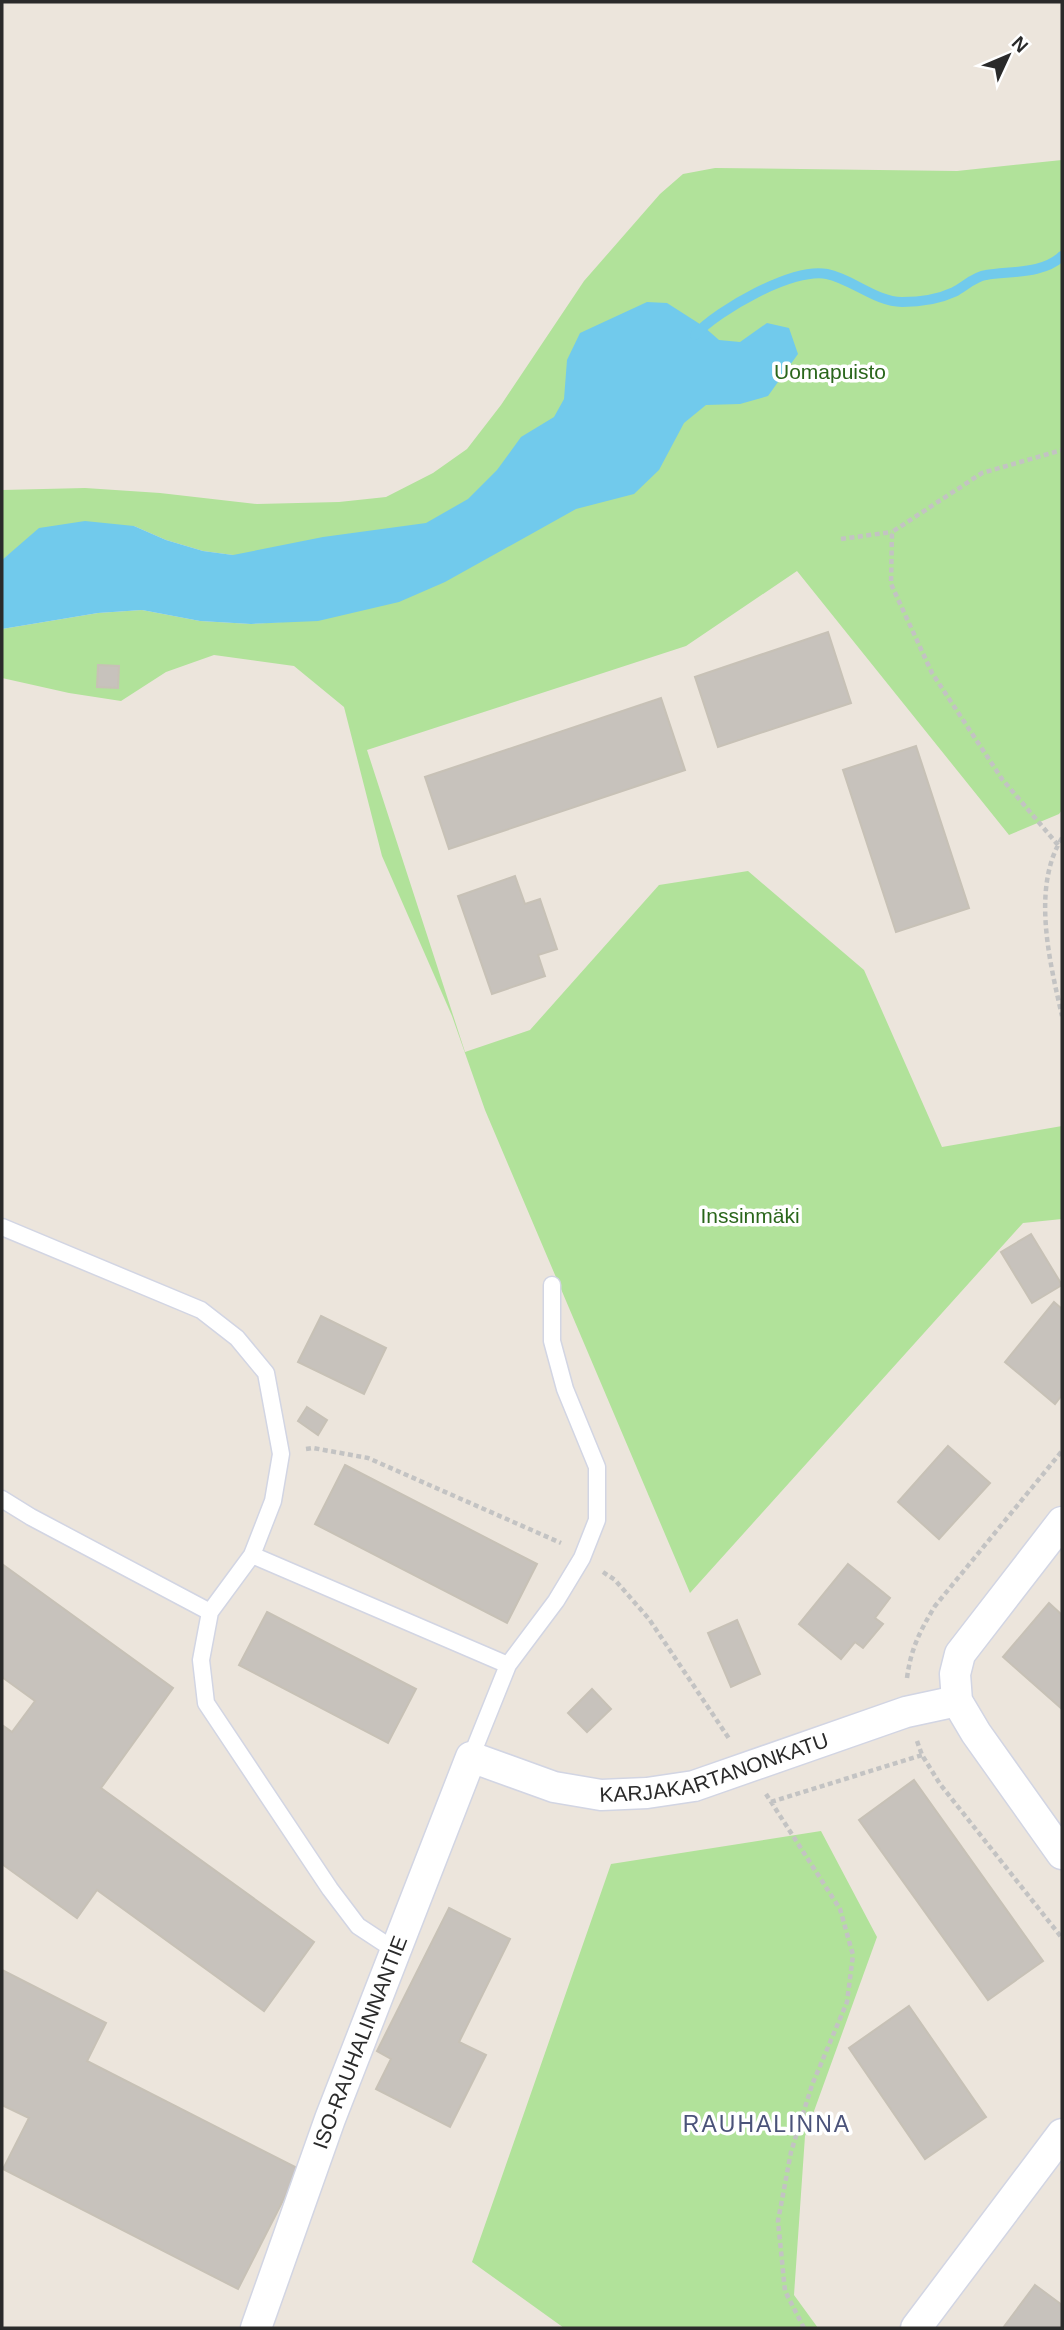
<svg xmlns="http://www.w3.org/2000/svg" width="1064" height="2330" font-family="Helvetica,sans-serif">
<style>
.green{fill:#b1e29a}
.water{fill:#71caec}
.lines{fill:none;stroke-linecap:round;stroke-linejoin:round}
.stream{stroke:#71caec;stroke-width:10}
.building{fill:#c7c2bc;stroke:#c7c1b6;stroke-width:2}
.service-casing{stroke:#d2d5e3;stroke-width:19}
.minor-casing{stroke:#d2d5e3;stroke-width:33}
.path{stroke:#c3c3c3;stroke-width:4.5;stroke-dasharray:5 3.5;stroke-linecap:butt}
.service{stroke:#fff;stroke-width:16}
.minor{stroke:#fff;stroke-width:30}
.labels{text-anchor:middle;stroke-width:7;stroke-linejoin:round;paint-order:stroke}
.park-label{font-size:21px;fill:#2a661b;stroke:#fff}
.street-label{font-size:21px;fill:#2a2a2a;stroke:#fff}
.neighbourhood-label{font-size:23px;letter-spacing:2px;fill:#4b537a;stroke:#fff}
</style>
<rect width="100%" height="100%" fill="#ece5dc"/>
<path class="green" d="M1062 160V810L1059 814 1009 835 797 571 686 646 367 750 465 1052 530 1030 659 885 748 871 864 970 942 1147 1062 1126V1219L1023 1223 690 1593 485 1110 452 1016 382 856 344 707 294 666 214 655 166 672 121 701 69 693 2 678V629L98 613 142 610 200 621 251 624 283 622 233 555 203 551 166 540 134 526 17 548 2 560V490L85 488 160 493 257 504 339 502 386 497 433 473 467 449 501 405 584 281 660 194 683 174 715 168 957 171Z
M821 1831 877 1937 805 2136 794 2295 818 2328H564L472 2262 611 1864Z"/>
<path class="water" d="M647 302 667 303 703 326 719 340 740 342 767 323 789 328 798 354 768 396 740 404 706 405 684 423 659 470 634 494 576 509 445 582 399 602 318 621 251 624 200 621 142 610 98 613 2 629V560L39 528 85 521 134 526 166 540 203 551 233 555 323 537 426 523 468 499 497 470 521 437 554 417 564 399 567 360 580 333Z"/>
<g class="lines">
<path class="stream" d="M695 335C718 310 793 267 827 274 852 279 876 302 902 302 920 302 937 300 954 292 964 287 975 276 986 275 1011 271 1043 274 1062 256"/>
</g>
<path class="building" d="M828 632 851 703 718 747 695 677Z
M98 665 119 666 118 688 97 687Z
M661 698 685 770 449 849 425 777Z
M916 746 969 908 896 932 843 770Z
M515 876 525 904 540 899 557 949 538 955 545 976 492 994 458 896Z
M1031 1234 1062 1285 1032 1303 1001 1252Z
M1054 1302 1062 1309V1395L1055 1404 1005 1362Z
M321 1316 386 1348 364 1394 298 1362Z
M307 1407 327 1420 318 1435 298 1421Z
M948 1446 990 1483 939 1539 898 1502Z
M345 1465 537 1564 507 1623 315 1524Z
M2 1564 173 1688 101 1788 314 1942 264 2011 97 1890 77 1918 2 1864V1725L12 1732 35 1701 2 1677Z
M848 1564 890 1598 875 1618 883 1624 863 1648 855 1642 841 1659 799 1624Z
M1049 1603 1062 1615V1709L1003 1657Z
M267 1612 416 1689 388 1743 239 1665Z
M737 1620 760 1674 731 1687 708 1633Z
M592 1689 611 1709 587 1732 568 1713Z
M914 1780 1043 1961 988 2000 859 1820Z
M449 1908 510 1939 459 2042 486 2055 450 2127 376 2089 391 2059 377 2051Z
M2 1970 106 2023 87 2061 299 2169 238 2289 3 2169 29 2118 2 2105Z
M909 2006 986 2117 925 2159 849 2048Z
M1035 2285 1062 2305V2328H1003Z"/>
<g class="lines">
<g class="service-casing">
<path id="service" d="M2 1227 201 1310 237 1338 266 1373 281 1454 273 1501 252 1555
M2 1499 31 1517 210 1612 201 1660 206 1703 330 1889 358 1926 396 1951
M210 1612 252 1555 508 1665
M471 1757 508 1665 556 1601 582 1558 597 1520V1467L565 1389 552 1341V1285"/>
</g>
<g class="minor-casing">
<g id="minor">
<path d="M1062 1522 960 1654 955 1674 957 1701 976 1733 1062 1854"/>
<path id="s1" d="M256 2328 330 2119 471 1757 554 1787 601 1795 647 1793 694 1786 906 1712 957 1701"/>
<path d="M916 2328 1062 2134"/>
</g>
</g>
<path class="path" d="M841 539 892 532
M1062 838C1031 888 1050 963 1062 1016
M1058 845 1002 779 932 673 891 584 892 532 982 473 1062 450
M306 1449 313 1448 368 1458 561 1543
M603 1572 615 1580 649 1619 730 1740
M907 1678C911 1648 920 1631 935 1606L1062 1451
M917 1741 922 1755 940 1784 1062 1938
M766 1794 840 1909 853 1955 847 2002 812 2085 791 2152 778 2221 785 2291 804 2328
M771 1802 922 1755"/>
<use href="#service" class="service"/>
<use href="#minor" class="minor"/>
</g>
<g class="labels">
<g class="park-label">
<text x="830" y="379">Uomapuisto</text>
<text x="750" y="1223">Inssinmäki</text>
</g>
<g class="street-label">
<text dy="7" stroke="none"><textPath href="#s1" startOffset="863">KARJAKARTANONKATU</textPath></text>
<text dy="7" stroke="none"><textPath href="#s1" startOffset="304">ISO-RAUHALINNANTIE</textPath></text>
</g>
<g class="neighbourhood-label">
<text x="767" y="2132">RAUHALINNA</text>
</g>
</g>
<rect width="1064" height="2330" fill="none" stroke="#2a2a2a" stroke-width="7"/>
<g transform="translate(1008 56) rotate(46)" stroke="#ffffff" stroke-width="5" paint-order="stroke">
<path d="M0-5L12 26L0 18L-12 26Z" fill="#2a2a2a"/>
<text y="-10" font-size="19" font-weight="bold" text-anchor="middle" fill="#2a2a2a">N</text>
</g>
</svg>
